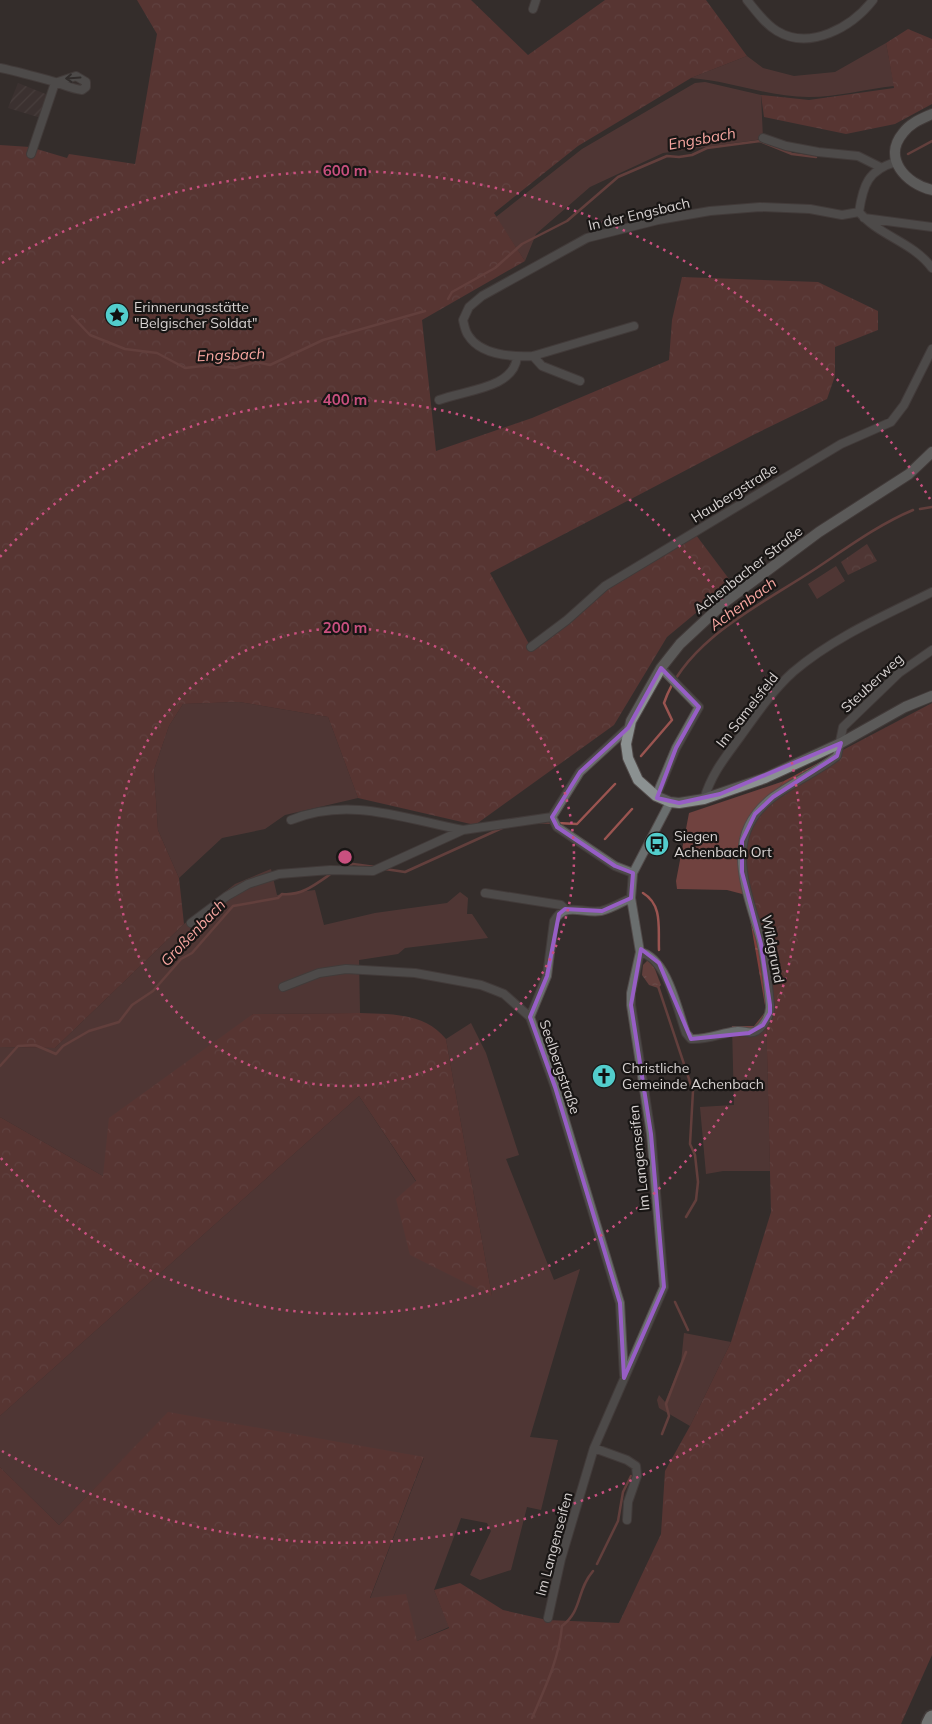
<svg xmlns="http://www.w3.org/2000/svg" width="932" height="1724" font-family="Mulish,sans-serif">
<style>
.industrial{fill:url(#industrial-furrows)}
.grass{fill:#70423f}
.forest{fill:url(#forest-crowns)}
.park{fill:url(#park-crowns)}
.water{fill:url(#water-ripples)}
.lines{fill:none;stroke-linecap:round;stroke-linejoin:round}
.stream{stroke:#9a5450;stroke-width:2.5}
.street-casing{stroke:#524b4a;stroke-width:10}
.secondary-casing{stroke:#524b4a;stroke-width:12}
.highway-casing{stroke:#524b4a;stroke-width:18}
.street{stroke:#6a6e6e;stroke-width:8}
.secondary{stroke:#8b9191;stroke-width:10}
.highway{stroke:#bbc5c5;stroke-width:15}
.oneway{stroke:#2d2c2b}
.marked{fill:none;stroke:#975ec5;stroke-width:4;stroke-linejoin:round}
.ring{fill:none;stroke:#c9507f;stroke-width:2.5;stroke-dasharray:2.5 5}
.labels{text-anchor:middle;stroke-width:4.5;stroke-linejoin:round;paint-order:stroke}
.street-label{font-size:14px;fill:#d8d3d2;stroke:#191615}
.poi-label{font-size:14px;fill:#d8d3d2;stroke:#191615;text-anchor:start}
.water-label{font-size:15px;font-style:italic;fill:#f9a7a1;stroke:#191615}
.centre{fill:#c9507f;stroke:#191615;stroke-width:2.5}
.ring-label{font-size:15px;text-anchor:middle;font-weight:bold;fill:#c9507f;stroke:#191615;stroke-width:4.5;stroke-linejoin:round;paint-order:stroke}
</style>
<defs>
<pattern id="industrial-furrows" width="10" height="10" patternUnits="userSpaceOnUse" patternTransform="scale(1.25)"><rect width="10" height="10" fill="#443635"/><path d="M-1 1l2-2M0 10L10 0M9 11l2-2" fill="none" stroke="#5e5251"/></pattern>
<pattern id="forest-crowns" width="20" height="18" patternUnits="userSpaceOnUse" patternTransform="scale(1.25)"><rect width="20" height="18" fill="#813e3b"/><path d="M2 6a3 3 0 1 1 6 0M12 15a3 3 0 1 1 6 0" fill="none" stroke="#925956"/></pattern>
<pattern id="park-crowns" width="20" height="18" patternUnits="userSpaceOnUse" patternTransform="scale(1.25)"><rect width="20" height="18" fill="#70423f"/><path d="M2 6a3 3 0 1 1 6 0M12 15a3 3 0 1 1 6 0" fill="none" stroke="#845c5a"/></pattern>
<pattern id="water-ripples" width="26" height="14" patternUnits="userSpaceOnUse" patternTransform="scale(1.25)"><rect width="26" height="14" fill="#9a5450"/><path d="M2 4q2-2 4 0t4 0M15 11q2-2 4 0t4 0" fill="none" stroke="#ac7470"/></pattern>
</defs>
<rect width="100%" height="100%" fill="#342d2c"/>
<path class="industrial" d="M18 83 48 95 41 118 8 108Z"/>
<path class="grass" d="M886 43 894 86C866 89 837 97 809 97 769 97 731 81 691 78L747 56 763 68 794 76 835 72Z
M705 82 761 95 763 139 663 153 590 187 536 234 525 261 496 217 582 149 695 83Z
M836 566 845 581 817 599 808 584Z
M239 702 328 717 358 798 285 815 265 829 222 838 179 878 158 830 154 770 169 726 183 704Z
M784 781 738 844 746 895 727 890 677 889 676 881 689 813Z
M271 869 277 895 315 890 324 925 375 913 447 903 460 892 468 898 467 914H472L488 938 405 948 398 954 359 960 360 1013 253 1014 103 1176 0 1117V1047L55 1048 184 924 235 884Z
M766 1011 770 1171H723L706 1174 700 1107 734 1105 732 1026H754Z
M471 1023 486 1053 519 1155 506 1159 554 1280 580 1269 530 1437 558 1440 541 1510 527 1507 511 1570 480 1580 470 1575 491 1531 487 1523 461 1518 434 1590 449 1627 417 1641 370 1599 424 1458 168 1413 59 1525 0 1467V1416L359 1096 492 1296 446 1039Z
M684 1333 731 1342 690 1426 659 1408 657 1400 659 1395 665 1402 681 1363Z"/>
<path class="forest" d="M137 0H471L528 55 605 0H706L747 56 691 78 578 146 494 213 525 261 422 320 436 451 532 418 669 360 672 320 682 277 818 282 878 311V330L835 347V376L827 399 753 435 490 573 529 644 611 580 696 535 732 583 667 637 614 725 475 825 358 798 328 717 239 702 183 704 169 726 154 770 158 830 179 878 184 924 55 1048 0 1047V145L30 147 67 158 69 154 135 164 157 34Z
M908 29 932 39V104L895 124 846 134 764 117 761 95 809 100 894 88 886 43Z
M932 703V1655L901 1724H0V1467L59 1525 168 1412 424 1457 370 1598 406 1594 417 1641 449 1628 434 1590 460 1583 503 1610 547 1620 619 1623 661 1534 665 1471 690 1426 731 1342 771 1212 766 1011 737 844 784 781Z
M360 1013C391 1014 425 1013 446 1039L492 1296 410 1255 396 1199 416 1181 359 1096 0 1416V1117L103 1176 109 1118 253 1014Z"/>
<path class="park" d="M867 544 877 561 848 575 841 562Z"/>
<path class="water" d="M648 960 653 964 661 985 658 988 649 985 642 975 643 965Z"/>
<g class="lines">
<path class="stream" d="M908 154 932 141
M448 299 452 292 495 268 522 244 567 221 618 177 667 156 679 157 692 155 707 148 760 141 792 154 816 157
M72 316 90 335 125 349 157 353 185 368 211 365 235 368 256 362 270 365 323 340 425 311
M920 509 932 507
M641 756 672 720 664 703C685 641 760 605 812 571 844 550 877 525 913 510
M537 822 577 824 615 784
M605 839 632 809
M344 868 353 864 375 867
M385 869 405 872 502 828
M643 893C663 905 658 928 659 950
M658 986 693 1091 690 1144 695 1155 698 1182 696 1200 686 1217
M0 1066 18 1046 35 1045 56 1054 63 1046 89 1031 119 1022 132 1005 153 991 181 959 192 953 233 906 278 898 282 894C302 896 316 884 332 873
M675 1302 688 1330
M662 1434 669 1416 666 1404 686 1352
M597 1564 618 1521 623 1492 631 1476
M532 1718C545 1688 559 1659 562 1626 583 1610 576 1591 593 1571"/>
<g class="street-casing">
<path id="street" d="M747 0C756 11 765 24 777 31 810 51 852 27 873 0
M533 9 536 0
M0 68C19 72 37 77 55 82 64 85 72 89 82 90L86 87V82L76 76 55 83 31 154
M763 138 786 146 818 152 858 156 880 167
M896 162C868 170 863 185 859 212 879 236 913 242 932 268
M864 218 932 227
M634 326 533 356C512 357 480 355 468 335 465 331 464 324 463 320L469 307 482 296 587 238 658 220 710 211 760 207 810 209 842 215 859 212
M533 356 542 366 580 381
M439 400C464 390 514 389 517 357
M531 647 567 620 605 586 841 444 891 422 904 405 932 349
M656 796 676 748 699 707 661 668
M704 799C712 773 724 759 740 737 756 715 772 691 793 672 834 637 884 616 932 592
M552 817 580 772 628 728
M552 817 557 827 615 866 633 873
M291 820C349 796 405 819 463 830
M485 893 561 905 565 909
M191 923 227 896 248 884 279 874 330 870 373 871 463 830 552 817
M640 952C667 958 677 1008 686 1033L691 1039C707 1040 721 1033 737 1031 743 1030 750 1035 756 1031 764 1026 771 1015 770 1005 768 984 766 962 761 941 747 889 721 837 773 797 793 782 817 772 837 756L843 727 899 673 932 650
M283 987 319 973 346 969 415 973 481 985 494 990 504 994 530 1017 555 1087 620 1303 624 1375
M530 1017 547 976 554 921C566 901 582 914 601 911 611 909 622 902 631 898
M594 1448 627 1460 636 1466 637 1476 628 1502 627 1520
M548 1618 561 1559 594 1448 664 1287 651 1134 631 1005V993L640 952 631 898 633 873 670 802"/>
</g>
<g class="secondary-casing">
<path id="secondary" d="M932 114C921 119 910 123 903 133 882 158 906 184 932 190
M932 452 909 474 819 532 725 602 680 644 661 668 631 721 626 744 628 758 638 780 656 796 670 802 679 803 704 799 765 778 841 743 905 707 932 696"/>
</g>
<g class="highway-casing">
<path id="highway" d="M929 1724 932 1718"/>
</g>
<use href="#street" class="street"/>
<use href="#secondary" class="secondary"/>
<use href="#highway" class="highway"/>
</g>
<defs><path id="oneway-shaft" d="M-6 0H5M1.5-3L5.5 0L1.5 3" fill="none" stroke-width="1.6" stroke-linecap="round" stroke-linejoin="round" transform="scale(1.25)"/></defs>
<use class="oneway" href="#oneway-shaft" transform="translate(73 78) rotate(176)"/>
<path d="M0 0H932V1724H0ZM661 668 699 707 676 748 657 798 679 803 720 794 841 743 837 756 773 797 755 814 742 841V872L761 944 770 1005V1013L763 1025 749 1033 691 1039 659 963 641 949 631 1005 651 1134 664 1287 624 1378 620 1303 555 1087 530 1017 547 976 559 914 565 909 602 911 631 898 633 873 615 866 557 827 552 817 580 772 628 728Z" fill="#342d2c" fill-opacity=".55" fill-rule="evenodd"/>
<path class="marked" d="M661 668 699 707 676 748 657 798 679 803 720 794 841 743 837 756 773 797 755 814 742 841V872L761 944 770 1005V1013L763 1025 749 1033 691 1039 659 963 641 949 631 1005 651 1134 664 1287 624 1378 620 1303 555 1087 530 1017 547 976 559 914 565 909 602 911 631 898 633 873 615 866 557 827 552 817 580 772 628 728Z"/>
<g class="ring">
<circle cx="345" cy="857" r="229"/>
<path d="M0 557A457 457 0 1 1 0 1157"/>
<path d="M930 1215A686 686 0 0 1 2 1451M2 263A686 686 0 0 1 930 499"/>
</g>
<defs>
<g id="sight-disc" transform="scale(1.25)"><circle r="9.5" fill="#52cdcc" stroke="#191615"/><path d="M0-6L1.8-2.2L6-1.7L2.9 1.2L3.7 5.4L0 3.3L-3.7 5.4L-2.9 1.2L-6-1.7L-1.8-2.2Z" fill="#111"/></g>
<g id="bus-disc" transform="scale(1.25)"><circle r="9.5" fill="#52cdcc" stroke="#191615"/><path d="M-5-6H5V4H4V6H2V4H-2V6H-4V4H-5ZM-3.5-4V0h7V-4ZM-3.5 1.2v1.5H-2V1.2ZM2 1.2v1.5H3.5V1.2Z" fill="#111"/></g>
<g id="church-disc" transform="scale(1.25)"><circle r="9.5" fill="#52cdcc" stroke="#191615"/><path d="M-1.2-6h2.4v3.5h3.3v2.4h-3.3V6h-2.4V-.1h-3.3v-2.4h3.3Z" fill="#111"/></g>
</defs>
<g fill-rule="evenodd">
<use href="#sight-disc" x="117" y="315"/>
<use href="#bus-disc" x="657" y="844"/>
<use href="#church-disc" x="604" y="1076"/>
</g>
<g class="labels">
<g class="street-label">
<text transform="translate(639 214) rotate(-13)" y="5">In der Engsbach</text>
<text transform="translate(734 493) rotate(-32)" y="5">Haubergstraße</text>
<text transform="translate(748 570) rotate(-38)" y="5">Achenbacher Straße</text>
<text transform="translate(872 683) rotate(-43)" y="5">Steuberweg</text>
<text transform="translate(747 710) rotate(-52)" y="5">Im Samelsfeld</text>
<text transform="translate(773 949) rotate(79)" y="5">Wildgrund</text>
<text transform="translate(560 1067) rotate(71)" y="5">Seelbergstraße</text>
<text transform="translate(639 1158) rotate(-96)" y="5">Im Langenseifen</text>
<text transform="translate(554 1544) rotate(-75)" y="5">Im Langenseifen</text>
</g>
<g class="poi-label">
<text x="134" y="312">Erinnerungsstätte<tspan x="134" dy="16">"Belgischer Soldat"</tspan></text>
<text x="674" y="841">Siegen<tspan x="674" dy="16">Achenbach Ort</tspan></text>
<text x="622" y="1073">Christliche<tspan x="622" dy="16">Gemeinde Achenbach</tspan></text>
</g>
<g class="water-label">
<text transform="translate(702 139) rotate(-10)" y="5">Engsbach</text>
<text transform="translate(231 355) rotate(-2)" y="5">Engsbach</text>
<text transform="translate(743 604) rotate(-36)" y="5">Achenbach</text>
<text transform="translate(193 933) rotate(-46)" y="5">Großenbach</text>
</g>
</g>
<circle cx="345" cy="857" r="8" class="centre"/>
<g class="ring-label">
<text x="345" y="176">600 m</text>
<text x="345" y="405">400 m</text>
<text x="345" y="633">200 m</text>
</g>
</svg>
